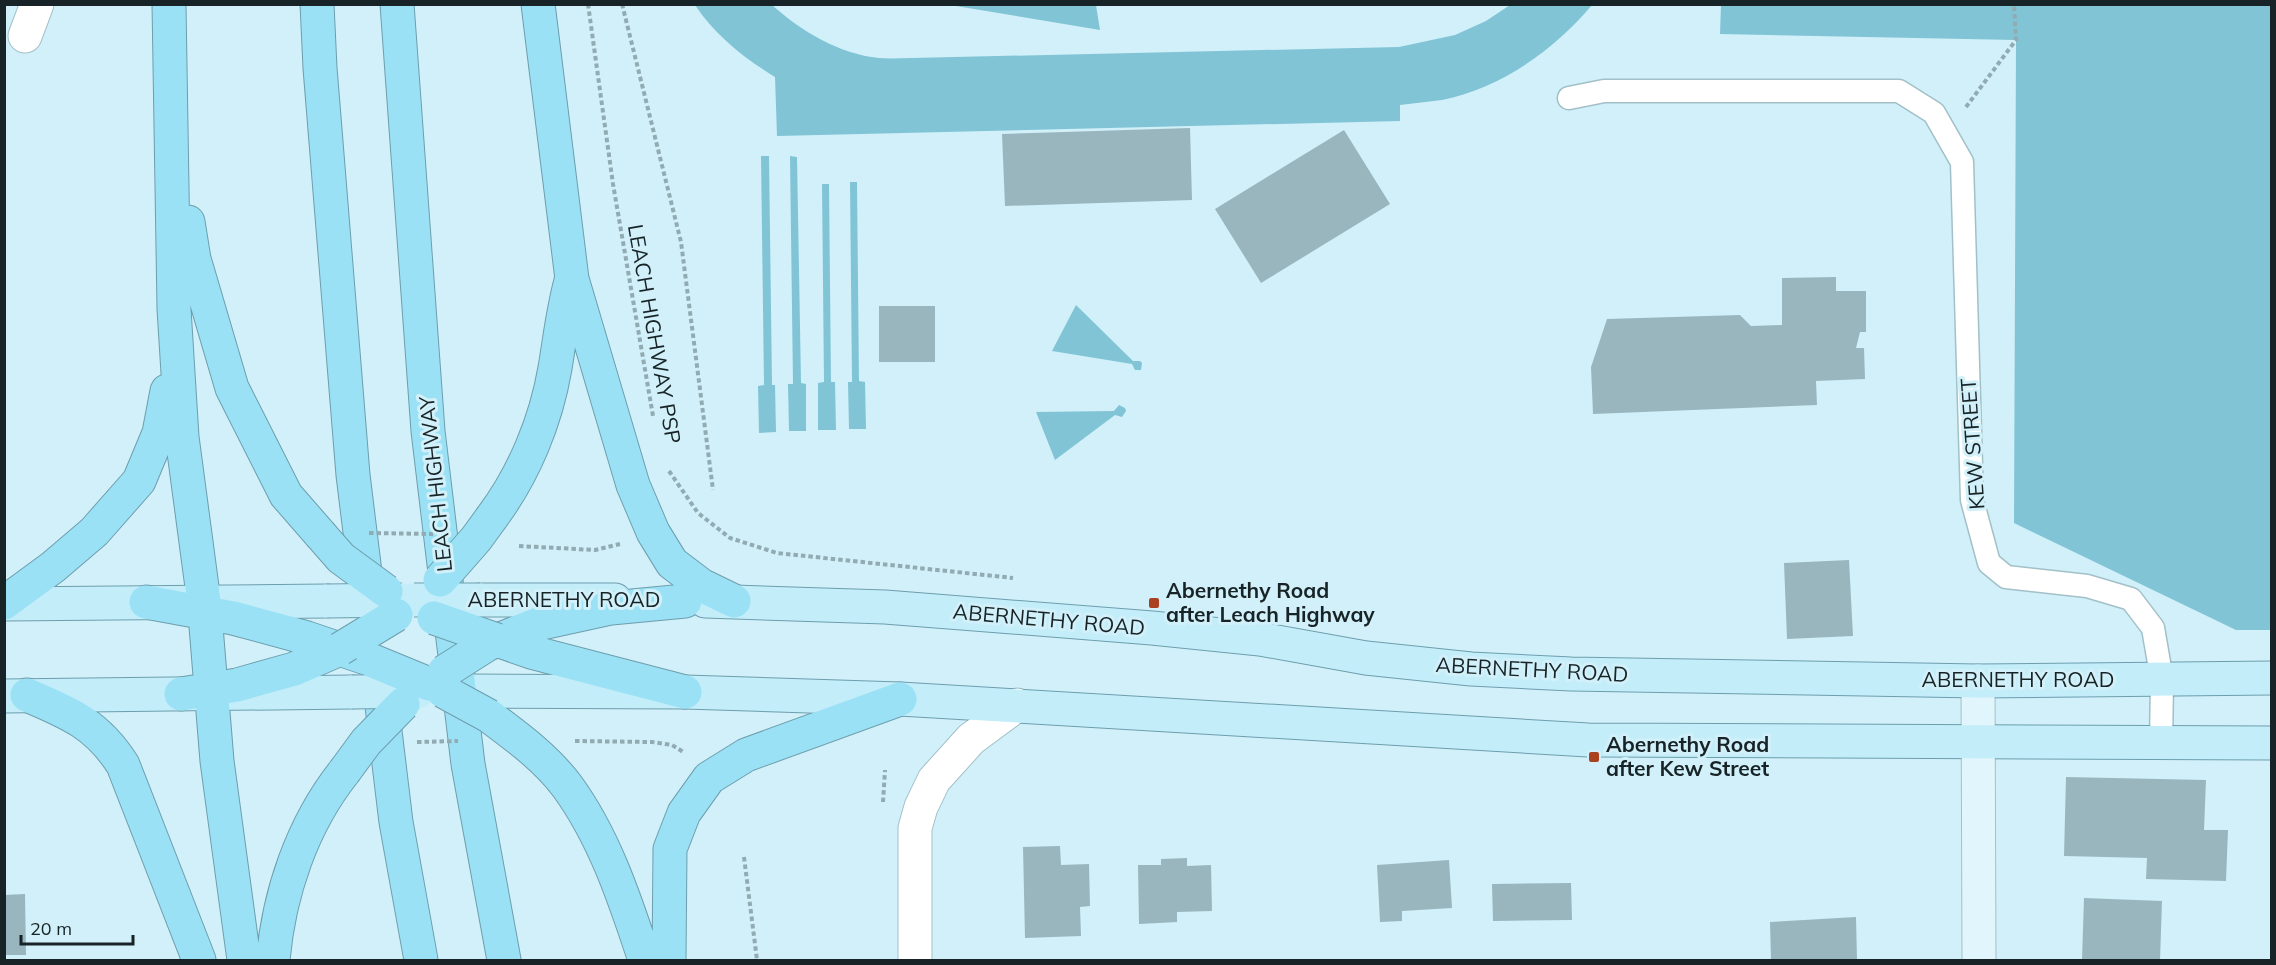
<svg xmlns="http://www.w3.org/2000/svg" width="2276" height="965" font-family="Mulish,sans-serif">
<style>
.green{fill:#81c4d6}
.building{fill:#99b6be}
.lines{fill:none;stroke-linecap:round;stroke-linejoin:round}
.lane-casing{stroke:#a2c0c8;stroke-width:25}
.street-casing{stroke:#a2c0c8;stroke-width:35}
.secondary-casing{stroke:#a2c0c8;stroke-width:35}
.primary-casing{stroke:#6d9ead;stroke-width:35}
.highway-casing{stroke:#6d9ead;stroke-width:35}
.path{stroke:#92abb2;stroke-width:4;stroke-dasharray:4.5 3;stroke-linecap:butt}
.lane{stroke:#fff;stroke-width:22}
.street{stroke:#fff;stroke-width:33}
.secondary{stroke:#e1f6fc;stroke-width:33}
.primary{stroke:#c3edf9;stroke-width:33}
.highway{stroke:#9be1f5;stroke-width:33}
.primary-bridge-casing{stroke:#6d9ead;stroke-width:35;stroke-linecap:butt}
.highway-bridge-casing{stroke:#6d9ead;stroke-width:35;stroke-linecap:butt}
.path-bridge{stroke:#92abb2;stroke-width:4;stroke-dasharray:4.5 3;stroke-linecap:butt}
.primary-bridge{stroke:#c3edf9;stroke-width:33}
.highway-bridge{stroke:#9be1f5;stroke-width:33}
.poi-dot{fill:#aa4222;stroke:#d1f0f9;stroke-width:2}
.labels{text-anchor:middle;stroke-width:6;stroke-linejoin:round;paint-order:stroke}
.street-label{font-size:21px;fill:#172326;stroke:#d1f0f9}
.poi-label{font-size:21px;font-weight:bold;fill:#172326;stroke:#d1f0f9;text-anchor:start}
</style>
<rect width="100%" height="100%" fill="#d1f0f9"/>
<path class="green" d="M695 5H772C801 31 839 54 879 58 890 59 901 58 912 58L1399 47 1455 35 1486 21 1510 5H1592C1554 50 1501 88 1442 100 1428 102 1414 103 1400 105V121L777 136 775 77C745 59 715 35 695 5Z
M950 5H1096L1100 30Z
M1721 5H2271V630H2236L2014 523 2016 40 1720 34Z
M761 156H769L772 385H775L776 432 759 433 758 386 764 385Z
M790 156 797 157 801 383 806 384V431H789L788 384H793Z
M850 182H857L859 381 865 382 866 429H849L848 382H852Z
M822 184H829L831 382H835L836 430H818V383L824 382Z
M1076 305 1133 361H1140L1142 363 1141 370H1135L1132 364 1052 351Z
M1119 405 1125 408 1126 411 1122 417 1115 415 1055 460 1036 412 1114 411Z"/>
<path class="building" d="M1190 128 1192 200 1005 206 1002 134Z
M1344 130 1390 204 1261 283 1215 209Z
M1836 277V291H1866V332H1860L1856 348H1864L1865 379 1816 381 1817 405 1593 414 1591 367 1607 319 1740 315 1751 326 1782 325V278Z
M879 306H935V362H879Z
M1849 560 1853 636 1787 639 1784 563Z
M2066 777 2206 780 2204 830H2228L2226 881 2146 879 2147 858 2064 856Z
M1060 846 1061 865 1089 864 1090 906 1080 907 1081 936 1025 938 1023 847Z
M1187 858V866L1211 865 1212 911 1177 912V922L1139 924 1138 865H1161V859Z
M1449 860 1452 908 1402 911V921L1380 922 1377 865Z
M1571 883 1572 920 1493 921 1492 884Z
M25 894 26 955H4V895Z
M2084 898 2162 901 2160 960H2082Z
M1856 917 1857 960H1771L1770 922Z"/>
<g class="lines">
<g class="lane-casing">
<path id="lane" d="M1569 98 1604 91H1899L1934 113 1962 162 1972 500 1989 563 2006 577 2087 586 2131 599 2153 628 2162 680 2161 744"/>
</g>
<g class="street-casing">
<path id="street" d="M25 36 37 4
M915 960V828L921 807 934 780 971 739 1017 705"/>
</g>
<g class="secondary-casing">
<path id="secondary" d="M1978 681 1979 960"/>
</g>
<g class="primary-casing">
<path id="primary" d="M480 600H615
M705 601 885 607 1152 628 1260 639 1366 658 1471 669 1571 674 1978 681 2272 678
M4 604 327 601
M469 691 685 692 900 699 1588 740 2272 743
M4 696 352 692"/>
</g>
<g class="highway-casing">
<path id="highway" d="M169 4 174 309 182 437 204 602 217 761 244 960
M317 4 320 68 353 475 368 597
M397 4 428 431 468 764 504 960
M538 4 572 279 633 485 653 532 672 563 701 585 734 601
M188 222 194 259 232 388 286 495 320 534
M492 517C524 474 546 421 555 368 560 338 563 310 571 281
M146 602 233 618 307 638 366 658
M4 603 53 567 94 532 139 481 159 433 167 391
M497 640 531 652 685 692
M488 644 538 624 611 608 685 601
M181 694 237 685 294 669 340 649
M27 695C70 713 98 725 123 765L199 960
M381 698 396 822 421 960
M489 716C517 737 546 758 567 786 605 838 625 900 645 960
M273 960C279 893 302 825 344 772
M669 960 670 849 684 813 709 778 746 755 900 699"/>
</g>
<path class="path" d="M588 4 613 184 653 416
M622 4 681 242 713 490
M1966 107 2016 40 2014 4
M669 471 698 513 730 538 777 553 1013 578
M519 546 595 550 620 544
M575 741 652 742 672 745 685 753
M883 802 885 770
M744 857 757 960"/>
<use href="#lane" class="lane"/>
<use href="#street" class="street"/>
<use href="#secondary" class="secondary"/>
<use href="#primary" class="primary"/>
<use href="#highway" class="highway"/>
<g class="primary-bridge-casing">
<path id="primary-bridge" d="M414 600H480
M327 601 402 600
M352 692 419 691"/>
</g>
<g class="highway-bridge-casing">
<path id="highway-bridge" d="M320 534 341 558 386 591
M440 580 476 539 492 517
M434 618 497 640
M340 649 396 615
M373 661 429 684
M444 672 488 644
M443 691 489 716
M344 772 366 742 403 704"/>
</g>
<path class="path-bridge" d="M369 533 433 534
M417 742 458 741"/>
<use href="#primary-bridge" class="primary-bridge"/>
<use href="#highway-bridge" class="highway-bridge"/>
</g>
<g class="poi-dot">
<rect x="1148" y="597" width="12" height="12" rx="3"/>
<rect x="1588" y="751" width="12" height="12" rx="3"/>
</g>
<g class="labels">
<g class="street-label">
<text transform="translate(654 334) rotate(80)" y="7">LEACH HIGHWAY PSP</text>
<text transform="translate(1973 444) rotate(-94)" y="7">KEW STREET</text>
<text transform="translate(436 484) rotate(-96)" y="7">LEACH HIGHWAY</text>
<text x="564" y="607">ABERNETHY ROAD</text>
<text transform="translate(1049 620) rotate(5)" y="7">ABERNETHY ROAD</text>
<text transform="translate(1532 670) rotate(3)" y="7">ABERNETHY ROAD</text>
<text x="2018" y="687">ABERNETHY ROAD</text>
</g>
<g class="poi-label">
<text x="1166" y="598">Abernethy Road<tspan x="1166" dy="24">after Leach Highway</tspan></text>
<text x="1606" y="752">Abernethy Road<tspan x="1606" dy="24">after Kew Street</tspan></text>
</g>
</g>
<rect width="2276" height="965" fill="none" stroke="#172326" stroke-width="12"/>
<path d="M21 935v9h112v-9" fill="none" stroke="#172326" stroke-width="3"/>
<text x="30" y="935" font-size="18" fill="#172326" stroke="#d1f0f9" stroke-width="4.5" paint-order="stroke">20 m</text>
</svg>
